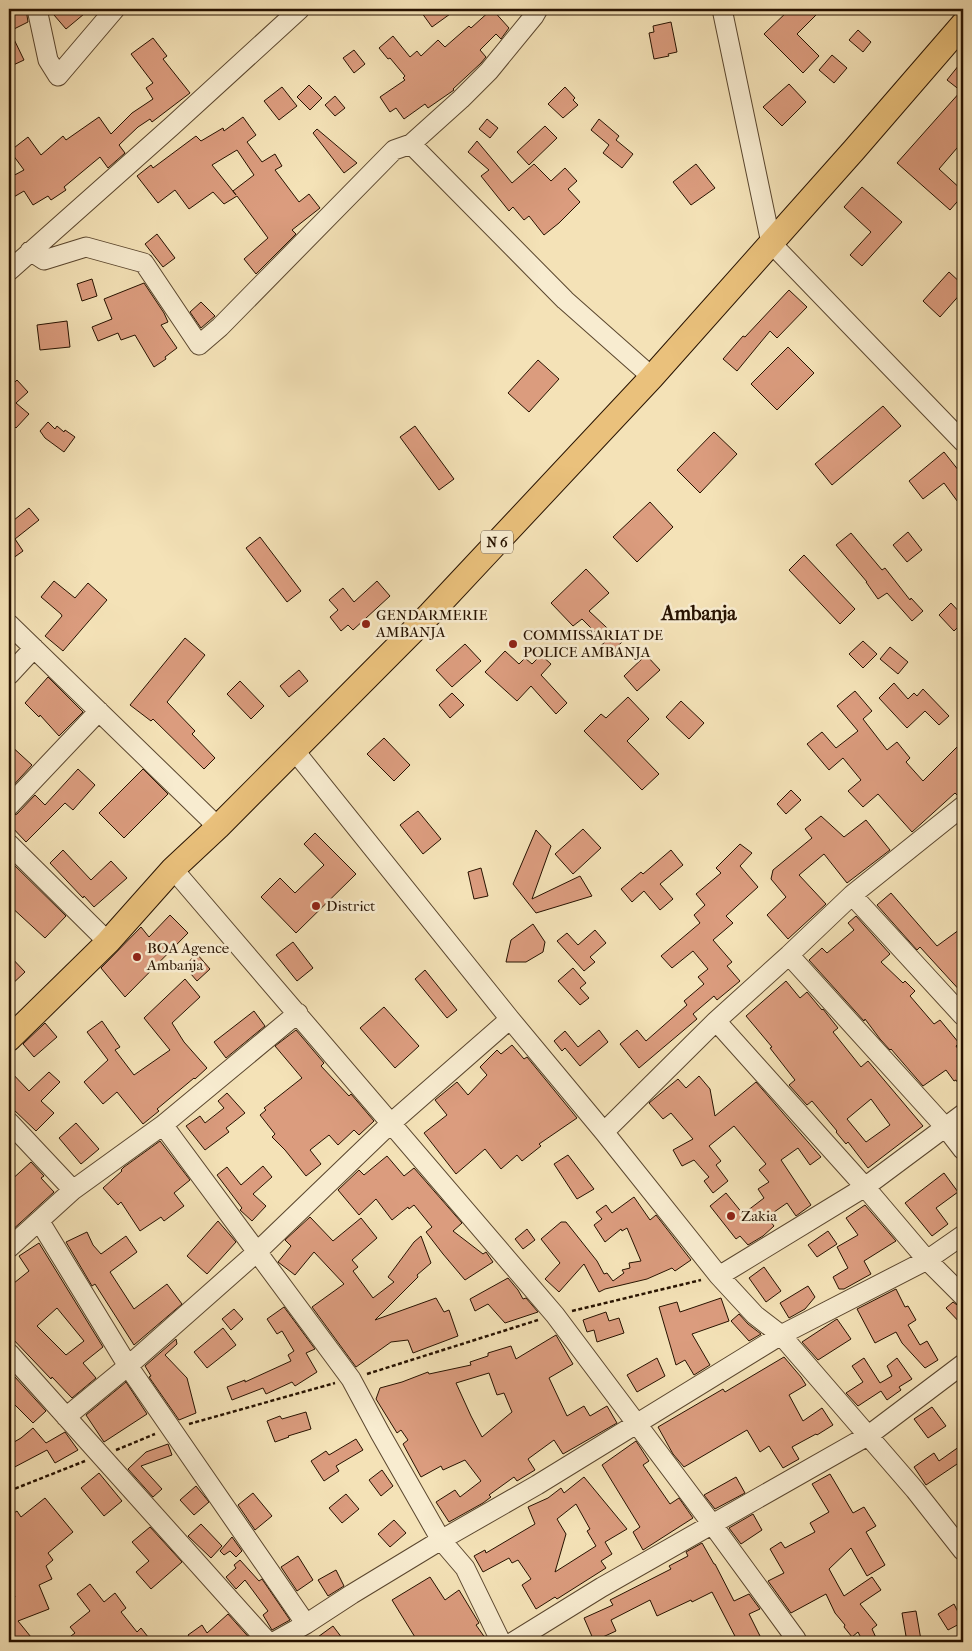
<svg xmlns="http://www.w3.org/2000/svg" width="972" height="1651" font-family="'IM FELL French Canon',serif">
<style>
.building{fill:#db9c7e;stroke:#271200;fill-rule:evenodd}
.lines{fill:none;stroke-linecap:round;stroke-linejoin:round}
.minor-casing{stroke:#5a462e;stroke-width:21}
.major-casing{stroke:#271200;stroke-width:26}
.path{stroke:#271200;stroke-width:2.5;stroke-dasharray:4 2.5;stroke-linecap:butt}
.minor{stroke:#f8ecd0;stroke-width:19}
.major{stroke:#eac17c;stroke-width:24}
.poi-dot{fill:#8f2418;stroke:#f8ecd0;stroke-width:2}
.labels{text-anchor:middle;stroke-width:5;stroke-linejoin:round;paint-order:stroke}
.shield{fill:#f8ecd0;stroke:#66533e;stroke-width:1}
.shield-label{font-size:14px;font-weight:bold;fill:#271200}
.poi-label{font-size:15px;fill:#271200;stroke:#f8ecd0;text-anchor:start}
.district-label{font-size:20px;font-weight:bold;fill:#271200;stroke:#f8ecd0}
</style>
<rect width="100%" height="100%" fill="#f4e2b7"/>
<filter id="stains"><feTurbulence type="fractalNoise" baseFrequency=".004" numOctaves="4"/><feColorMatrix values="0 0 0 0 .2 0 0 0 0 .09 0 0 0 0 .02 0 0 0 .5 -.17"/></filter>
<radialGradient id="worn" r=".72"><stop offset=".6" stop-color="#630" stop-opacity="0"/><stop offset="1" stop-color="#630" stop-opacity=".3"/></radialGradient>
<path class="building" d="M19 9H26L28 22 10 31 24 60 9 67V14Z
M61 9H90L66 29 54 15Z
M419 9H457L432 27Z
M492 9 509 28 501 39 496 34 480 50 486 57 481 63 453 89 454 90 428 108 425 104 404 119 396 108 390 112 380 97 405 80 403 78 405 76 390 58 388 59 379 48 393 36 410 57 417 51 421 56 438 40 445 47 469 26 471 28Z
M790 9H822L797 34 819 56 803 73 764 34Z
M671 22 677 52 668 54 669 56 654 59 649 33 654 32 653 26Z
M858 30 871 42 863 52 849 40Z
M153 38 167 56 163 59 190 93 152 122 150 119 138 127 119 145 125 153 108 168 100 157 64 187 66 190 51 200 48 196 33 205 24 191 12 198 9 191V178L24 170 10 151 28 137 41 155 63 136 66 140 99 117 111 134 132 113 153 99 146 88 153 83 131 54Z
M354 50 365 64 354 73 343 58Z
M832 55 847 68 834 83 819 70Z
M963 60V141L939 169 963 191V195L950 210 897 163 961 91 947 80Z
M789 84 806 102 782 126 763 107Z
M309 85 322 98 310 110 297 97Z
M282 87 297 106 279 120 264 101Z
M565 87 575 98 573 100 578 105 563 118 548 104Z
M335 96 345 108 335 116 325 105Z
M243 117 256 135 247 142 262 162 275 154 282 166 275 170 299 202 309 194 320 208 292 230 296 234 256 274 244 259 268 238 237 196 224 204 213 192 189 209 175 190 158 203 137 176 151 165 153 168 196 136 201 141 223 128 224 131ZM237 150 254 175 233 191 236 195 212 165Z
M487 119 498 128 490 138 479 129Z
M599 119 619 136 616 140 633 154 622 168 603 153 609 145 591 130Z
M545 126 557 138 529 165 517 152Z
M317 129 343 151 357 163 344 173 313 133Z
M477 141 512 183 534 164 551 181 565 168 577 181 568 189 580 202 559 223 544 235 529 216 524 220 513 207 509 211 481 176 489 170 468 152Z
M696 164 715 188 691 205 673 182Z
M862 187 902 222 862 266 850 255 871 232 844 207Z
M157 234 175 258 163 267 145 244Z
M949 272 963 285V291L940 317 923 301Z
M92 279 97 296 82 301 77 284Z
M144 283 164 313 168 322 161 325 177 348 165 357 166 359 154 367 135 335 121 340 118 333 98 341 92 327 112 319 104 299Z
M789 290 807 307 777 338 770 331 737 371 723 359 743 336 745 337Z
M201 302 215 316 201 328 190 312Z
M67 321 70 347 40 350 37 325Z
M788 347 814 373 777 410 751 384Z
M538 360 559 379 529 412 508 393Z
M17 380 28 392 16 403 29 414 16 428 9 421V388Z
M883 406 901 426 832 485 815 464Z
M48 422 55 429 57 426 64 432 65 430 75 437 64 452 45 438 40 431Z
M415 426 454 479 439 490 400 437Z
M714 432 737 454 700 493 677 470Z
M944 452 963 476V509L944 483 923 499 909 481Z
M650 502 673 527 637 562 613 537Z
M29 508 39 520 15 539 23 551 9 561V524Z
M908 532 922 550 907 562 893 545Z
M851 533 882 570 885 568 910 600 911 598 923 611 912 621 887 593 878 599 866 582H867L836 545Z
M260 537 301 591 287 602 246 548Z
M804 555 855 609 840 624 789 570Z
M586 569 609 593 589 611 622 642 605 658 597 649 605 642 582 619 573 626 551 603Z
M54 581 75 598 88 583 107 600 63 651 45 636 62 616 61 614 41 597Z
M377 581 390 596 353 630 348 625 341 631 330 617 338 610 329 600 343 588 354 602Z
M951 603 963 616V622L954 631 939 615Z
M185 638 205 655 167 702 195 731 192 734 215 758 204 769 153 719 151 721 130 705Z
M863 641 877 654 863 668 849 654Z
M465 644 481 661 452 687 436 670Z
M890 647 908 662 898 674 880 659Z
M505 651 519 664 525 658 532 664 541 655 551 664 541 675 567 703 556 714 531 686 517 701 485 672Z
M646 655 660 670 637 691 624 676Z
M299 670 308 681 289 697 280 686Z
M48 677 83 712 59 736 40 715 39 717 25 703Z
M240 681 264 706 251 719 227 694Z
M894 683 908 699 914 693 917 696 923 689 949 716 939 725 925 711 907 728 879 698Z
M855 691 872 711 863 719 887 750 897 742 910 758 906 762 923 781 963 741V795L958 796 955 793 912 832 878 794 863 807 848 791 861 780 843 758 829 770 807 744 822 732 836 748 858 731 837 706Z
M452 693 464 705 450 718 439 705Z
M628 697 649 719 627 741 659 774 642 790 584 731 601 714 606 718Z
M681 701 704 723 689 739 666 717Z
M384 738 410 765 394 781 367 754Z
M9 744 32 765 9 790Z
M78 769 95 785 73 810 65 803 26 842 9 824V817L17 814 35 795 45 805Z
M143 769 168 794 124 838 99 813Z
M791 790 801 800 786 814 777 804Z
M418 811 441 839 423 854 400 825Z
M821 816 844 837 866 820 890 850 847 883 824 854 799 875 826 904 788 939 767 915 786 897 771 879 773 870 812 838 805 829Z
M583 829 601 848 573 874 555 854Z
M536 830 551 846 532 899 580 876 592 896 536 913 513 884Z
M315 833 356 874 296 933 261 897 280 878 295 893 324 865 304 844Z
M740 844 752 853 740 866 758 887 726 916 733 923 713 940 732 962 727 966 740 981 717 1000 714 996 693 1014 697 1019 639 1068 620 1044 637 1030 646 1041 687 1005 684 1001 704 984 698 977 708 969 693 951 672 968 661 956 700 923 694 915 705 905 696 894 721 873 716 868Z
M63 850 91 880 111 861 127 878 94 907 84 896 83 898 50 863Z
M671 850 683 865 660 884 673 899 660 910 644 891 632 902 621 889 641 872 643 874Z
M9 860 66 916 45 938 9 905Z
M481 868 488 896 474 899 468 872Z
M891 893 937 946 963 927V994L920 947 917 950 877 905Z
M170 915 188 933 125 997 101 968 141 927 149 937Z
M856 916 890 954 881 962 903 983 905 981 915 991 910 996 934 1024 940 1020 959 1043 956 1046 963 1056V1091L956 1080 954 1081 946 1070 923 1086 891 1049 890 1050 880 1039 865 1019 864 1021 809 960 822 948 827 953 854 930 848 923Z
M533 924 545 942 543 952 526 962H506L511 940Z
M595 930 606 943 590 957 595 962 584 971 557 941 567 933 578 945Z
M293 942 313 968 297 981 276 955Z
M197 954 210 969 197 981 184 966Z
M9 955 25 972 9 987Z
M573 968 586 983 580 988 589 998 580 1005 558 981Z
M425 970 457 1010 447 1018 415 979Z
M185 979 200 997 172 1023 184 1042 207 1068 195 1079 194 1078 157 1109 159 1111 143 1124 117 1092 103 1104 84 1082 108 1060 87 1032 102 1021 120 1047 115 1050 134 1075 170 1050 144 1018Z
M786 981 800 998 807 992 822 1010 823 1009 838 1028 833 1032 861 1067 868 1061 923 1126 868 1168 848 1142 846 1144 836 1132 837 1131 812 1101 807 1105 789 1085 795 1080 770 1048 772 1047 746 1016ZM871 1099 890 1125 866 1142 847 1119Z
M384 1007 419 1046 395 1068 360 1028Z
M254 1011 265 1026 226 1058 214 1042Z
M45 1023 57 1037 34 1057 23 1044Z
M296 1030 324 1063 321 1066 349 1096 351 1094 374 1121 359 1135 354 1130 338 1145 329 1135 310 1150 321 1164 306 1176 285 1150 272 1137 275 1134 260 1115 266 1110 264 1108 302 1078 275 1046Z
M599 1030 608 1042 580 1066 565 1048 562 1051 554 1041 565 1031 578 1047Z
M512 1045 524 1059 527 1057 577 1118 539 1144 541 1146 522 1161 517 1155 501 1169 485 1149 456 1174 424 1133 447 1115 435 1100 457 1082 468 1095 487 1075 480 1067 497 1050 501 1054Z
M9 1070 29 1091 49 1072 60 1082 41 1101 54 1113 36 1131 13 1109 15 1107 9 1101Z
M699 1076 710 1089 715 1116 756 1082 821 1157 810 1165 798 1148 781 1160 811 1205 796 1216 787 1203 767 1217 774 1226 763 1236 748 1245 740 1236 736 1239 710 1206 726 1193 743 1214 764 1198 758 1189 769 1182 759 1170 766 1164 734 1126 709 1146 721 1161 716 1165 728 1181 713 1193 704 1181 709 1177 694 1160 682 1166 673 1150 693 1139 671 1113 663 1119 649 1103 678 1079 686 1088Z
M227 1093 245 1113 226 1128 229 1132 205 1150 186 1126 200 1116 205 1123 224 1108 218 1101Z
M76 1123 99 1149 81 1164 59 1138Z
M160 1141 190 1180 174 1193 184 1206 164 1221 161 1217 140 1231 121 1202 118 1205 103 1188 122 1171 121 1170 124 1167Z
M568 1155 594 1189 577 1199 554 1164Z
M387 1156 404 1176 414 1168 462 1223 453 1231 483 1254 486 1252 493 1262 465 1280 443 1254 426 1232 432 1227 414 1205 409 1209 408 1207 392 1220 376 1199 359 1215 338 1190 359 1170 364 1175Z
M31 1162 44 1176 41 1178 54 1192 9 1233V1182Z
M263 1166 272 1177 253 1194 266 1206 252 1221 240 1210 242 1208 217 1175 227 1167 241 1185Z
M944 1173 958 1192 936 1208 948 1224 932 1236 905 1203Z
M634 1197 650 1220 656 1215 691 1260 675 1271 672 1268 647 1279 605 1289 599 1292 584 1264 559 1292 545 1279 560 1263 541 1239 561 1222H566L597 1261 604 1274 607 1273 613 1281 624 1273 622 1270 630 1268 629 1263 641 1261 627 1228 622 1231 621 1229 605 1242 594 1225 602 1219 596 1212 606 1205 612 1213Z
M865 1205 896 1241 864 1261 871 1274 844 1289H839L833 1277 848 1268 837 1247 858 1235 846 1218Z
M310 1217 333 1241 361 1218 377 1238 352 1260 358 1267 353 1271 373 1298 394 1282 388 1277 414 1242 421 1236 431 1263 417 1275 418 1277 375 1320 436 1298 444 1312 449 1310 458 1336 413 1353 408 1340 391 1342 356 1367 312 1307 344 1284 314 1252 295 1275 278 1262 291 1246 285 1240Z
M218 1221 236 1242 207 1274 187 1256Z
M527 1229 535 1240 523 1249 515 1239Z
M828 1231 837 1244 817 1257 808 1245Z
M87 1232 93 1245 101 1254 126 1236 137 1252 110 1272 134 1309 167 1284 182 1304 134 1345 95 1284 92 1286 66 1242Z
M39 1243 103 1347 83 1363 96 1378 72 1398 52 1377 51 1379 9 1335V1287L29 1271 19 1256ZM57 1308 84 1341 66 1355 37 1326Z
M764 1267 781 1291 766 1302 749 1278Z
M508 1278 518 1290 523 1299 526 1298 538 1312 505 1323 488 1304 475 1311 470 1299Z
M808 1286 815 1297 805 1309 789 1318 780 1303Z
M896 1289 905 1307 908 1306 916 1320 908 1325 920 1345 927 1341 938 1360 925 1368 902 1343 896 1332 875 1343 857 1309Z
M721 1298 729 1321 692 1334 710 1365 694 1375 685 1360 676 1365 659 1307 677 1302 680 1312Z
M953 1302 960 1307H963V1326L946 1308Z
M284 1307 315 1349 306 1353 317 1372 295 1386 292 1382 266 1394 263 1388 232 1400 227 1387 245 1380V1382L291 1361 288 1355 294 1351 282 1331 277 1334 267 1319Z
M234 1309 243 1319 231 1330 222 1319Z
M606 1312 609 1321 619 1318 624 1333 597 1342 594 1330 587 1332 583 1320Z
M739 1314 748 1324 761 1334 749 1341 731 1321Z
M837 1319 851 1339 818 1360 802 1342Z
M223 1328 236 1345 207 1368 194 1352Z
M556 1335 573 1364 549 1378 567 1416 584 1406 590 1416 607 1406 617 1423 563 1454 554 1440 528 1459 535 1470 517 1481 514 1477 489 1495 491 1497 483 1503 449 1522 436 1502 455 1490 460 1497 481 1481 465 1460 443 1470 441 1466 421 1477 403 1444 408 1440 401 1430 397 1433 376 1399 380 1388 402 1382 428 1372 429 1374 471 1365 470 1362 488 1356V1353L511 1346 516 1359ZM489 1373 497 1395 504 1393 512 1412 482 1437 471 1416 456 1383Z
M176 1339 177 1344 165 1355 187 1378 196 1413 179 1420 149 1377 151 1376 145 1366Z
M784 1357 801 1377 806 1385 789 1395 803 1421 822 1408 833 1425 817 1435 816 1434 792 1447 799 1459 783 1468 769 1446 760 1452 747 1430 684 1467 673 1454 658 1427 723 1389 725 1392Z
M657 1358 665 1376 637 1392 627 1375Z
M864 1358 880 1383 892 1376 887 1366 897 1358 912 1379 899 1387 901 1390 887 1400 881 1391 858 1406 846 1393 863 1382 852 1366Z
M14 1376 46 1411 33 1423 9 1399V1380Z
M126 1382 147 1414 104 1442 86 1415Z
M932 1407 946 1426 928 1438 914 1419Z
M306 1412 311 1429 288 1436 289 1437 275 1442 267 1421 280 1416 282 1419Z
M33 1428 46 1443 65 1432 78 1450 55 1463 47 1450 9 1470V1445L21 1438Z
M356 1439 363 1450 336 1466 339 1471 324 1481 311 1461 326 1451 329 1455Z
M636 1441 649 1461 643 1465 670 1504 679 1498 693 1518 643 1550 633 1532 640 1527 602 1465Z
M168 1444 172 1455 141 1466 162 1489 153 1497 128 1469 146 1452Z
M963 1444V1460L926 1485 914 1467 934 1453 939 1461Z
M382 1470 393 1486 381 1496 369 1480Z
M99 1473 122 1501 104 1516 81 1488Z
M830 1474 853 1513 864 1507 876 1526 866 1532 885 1565 867 1576 851 1548 829 1569 844 1596 872 1577 881 1590 860 1604 877 1625 872 1629 878 1642H863L858 1632 852 1637 844 1627 845 1625 835 1613 826 1594 791 1613 768 1581 784 1573 770 1549 781 1542 785 1548 815 1532 810 1523 829 1512 812 1484Z
M584 1477 627 1529 605 1542 612 1554 601 1561 606 1568 557 1599 555 1597 536 1609 522 1585 531 1579 518 1560 512 1563 509 1558 483 1572 474 1556 485 1550 486 1553 535 1524 528 1507 548 1498 561 1488 564 1493ZM576 1504 590 1529 587 1531 596 1546 555 1572 566 1534 557 1519Z
M736 1477 745 1493 715 1509 704 1495Z
M196 1486 209 1502 194 1515 180 1500Z
M253 1493 272 1516 255 1530 238 1505Z
M346 1494 359 1509 342 1523 329 1508Z
M45 1498 73 1532 48 1553 53 1560 46 1566 52 1579 39 1585 49 1609 18 1621 35 1642H9V1600L15 1597 9 1582V1516L17 1511 21 1517Z
M753 1514 762 1530 741 1544 729 1528Z
M394 1520 406 1533 390 1547 378 1534Z
M201 1524 222 1546 211 1558 188 1536Z
M150 1527 182 1562 151 1589 136 1572 149 1561 132 1542Z
M232 1537 242 1551 236 1557 230 1551 224 1555 220 1551Z
M702 1543 714 1564H715L734 1601 749 1594 760 1609 749 1614 763 1642H738L712 1592 692 1602 691 1600 657 1616 650 1600 611 1620 616 1631 594 1641 584 1618 613 1605 610 1600 671 1569 669 1566 688 1556 686 1552Z
M298 1556 313 1580 297 1591 281 1567Z
M240 1560 259 1581 262 1579 290 1620 272 1630 263 1615 268 1611 245 1580 236 1589 226 1577 236 1568 234 1565Z
M336 1570 344 1586 328 1596 318 1580Z
M430 1577 445 1600 459 1590 479 1623 476 1625 488 1642H418L392 1600Z
M90 1584 104 1602 115 1593 126 1608 121 1612 137 1632 141 1628 152 1642H63L75 1633 70 1627 90 1611 77 1594Z
M954 1604 963 1622 948 1630 938 1614Z
M916 1611 921 1640 907 1642 902 1613Z
M228 1614 253 1642H193L188 1635 202 1625 207 1633Z
M333 1626 345 1642H311Z"/>
<g class="lines">
<g class="minor-casing">
<path id="minor" d="M37 9 48 60 58 76 115 9
M722 9 771 243 963 442
M411 144 461 99 489 71 534 16 538 9
M30 251 44 260 86 247 144 263 199 345 220 327 394 150 411 144 565 300 652 377
M9 271 172 126 300 9
M9 624 218 827
M9 675 34 648
M294 750 510 1019 604 1132 719 1276 755 1315 781 1335 915 1490 963 1551
M9 806 99 711
M9 844 108 942
M173 869 555 1315 712 1524 796 1639
M852 895 963 1016
M789 955 946 1128 963 1150
M716 1021 865 1187 927 1260 963 1296
M9 1122 73 1190
M163 1125 351 1379 380 1433 441 1540 465 1568 501 1642
M604 1132 716 1021 789 955 852 895 963 806
M40 1222 128 1366 258 1251 390 1124 510 1019
M9 1248 73 1190 163 1125 298 1013
M719 1276 865 1187 963 1114
M9 1353 268 1642
M66 1417 128 1366 306 1624
M274 1642 306 1624 352 1594 441 1540 537 1485 781 1335 927 1260 963 1235
M513 1642 602 1587 869 1435 963 1364"/>
</g>
<g class="major-casing">
<path id="major" d="M9 1039 108 942 173 869 218 827 430 614 652 377 854 150 963 24"/>
</g>
<path class="path" d="M572 1311 701 1280
M367 1374 538 1320
M189 1424 335 1383
M116 1450 155 1434
M9 1491 85 1461"/>
<use href="#minor" class="minor"/>
<use href="#major" class="major"/>
</g>
<g class="poi-dot">
<circle cx="366" cy="624" r="5"/>
<circle cx="513" cy="644" r="5"/>
<circle cx="316" cy="906" r="5"/>
<circle cx="137" cy="957" r="5"/>
<circle cx="731" cy="1216" r="5"/>
</g>
<g class="labels">
<rect class="shield" x="481" y="530.5" width="32" height="23" rx="4"/>
<g class="shield-label">
<text x="497" y="547">N 6</text>
</g>
<g class="poi-label">
<text x="376" y="620">GENDARMERIE<tspan x="376" dy="17">AMBANJA</tspan></text>
<text x="523" y="640">COMMISSARIAT DE<tspan x="523" dy="17">POLICE AMBANJA</tspan></text>
<text x="326" y="911">District</text>
<text x="147" y="953">BOA Agence<tspan x="147" dy="17">Ambanja</tspan></text>
<text x="741" y="1221">Zakia</text>
</g>
<g class="district-label">
<text x="699" y="620">Ambanja</text>
</g>
</g>
<rect width="972" height="1651" fill="none" stroke="#f4e2b7" stroke-width="30"/>
<rect x="10" y="10" width="952" height="1631" fill="none" stroke="#271200" stroke-width="2.5"/>
<rect x="15" y="15" width="942" height="1621" fill="none" stroke="#271200"/>
<rect width="100%" height="100%" filter="url(#stains)"/>
<rect width="100%" height="100%" fill="url(#worn)"/>
</svg>
